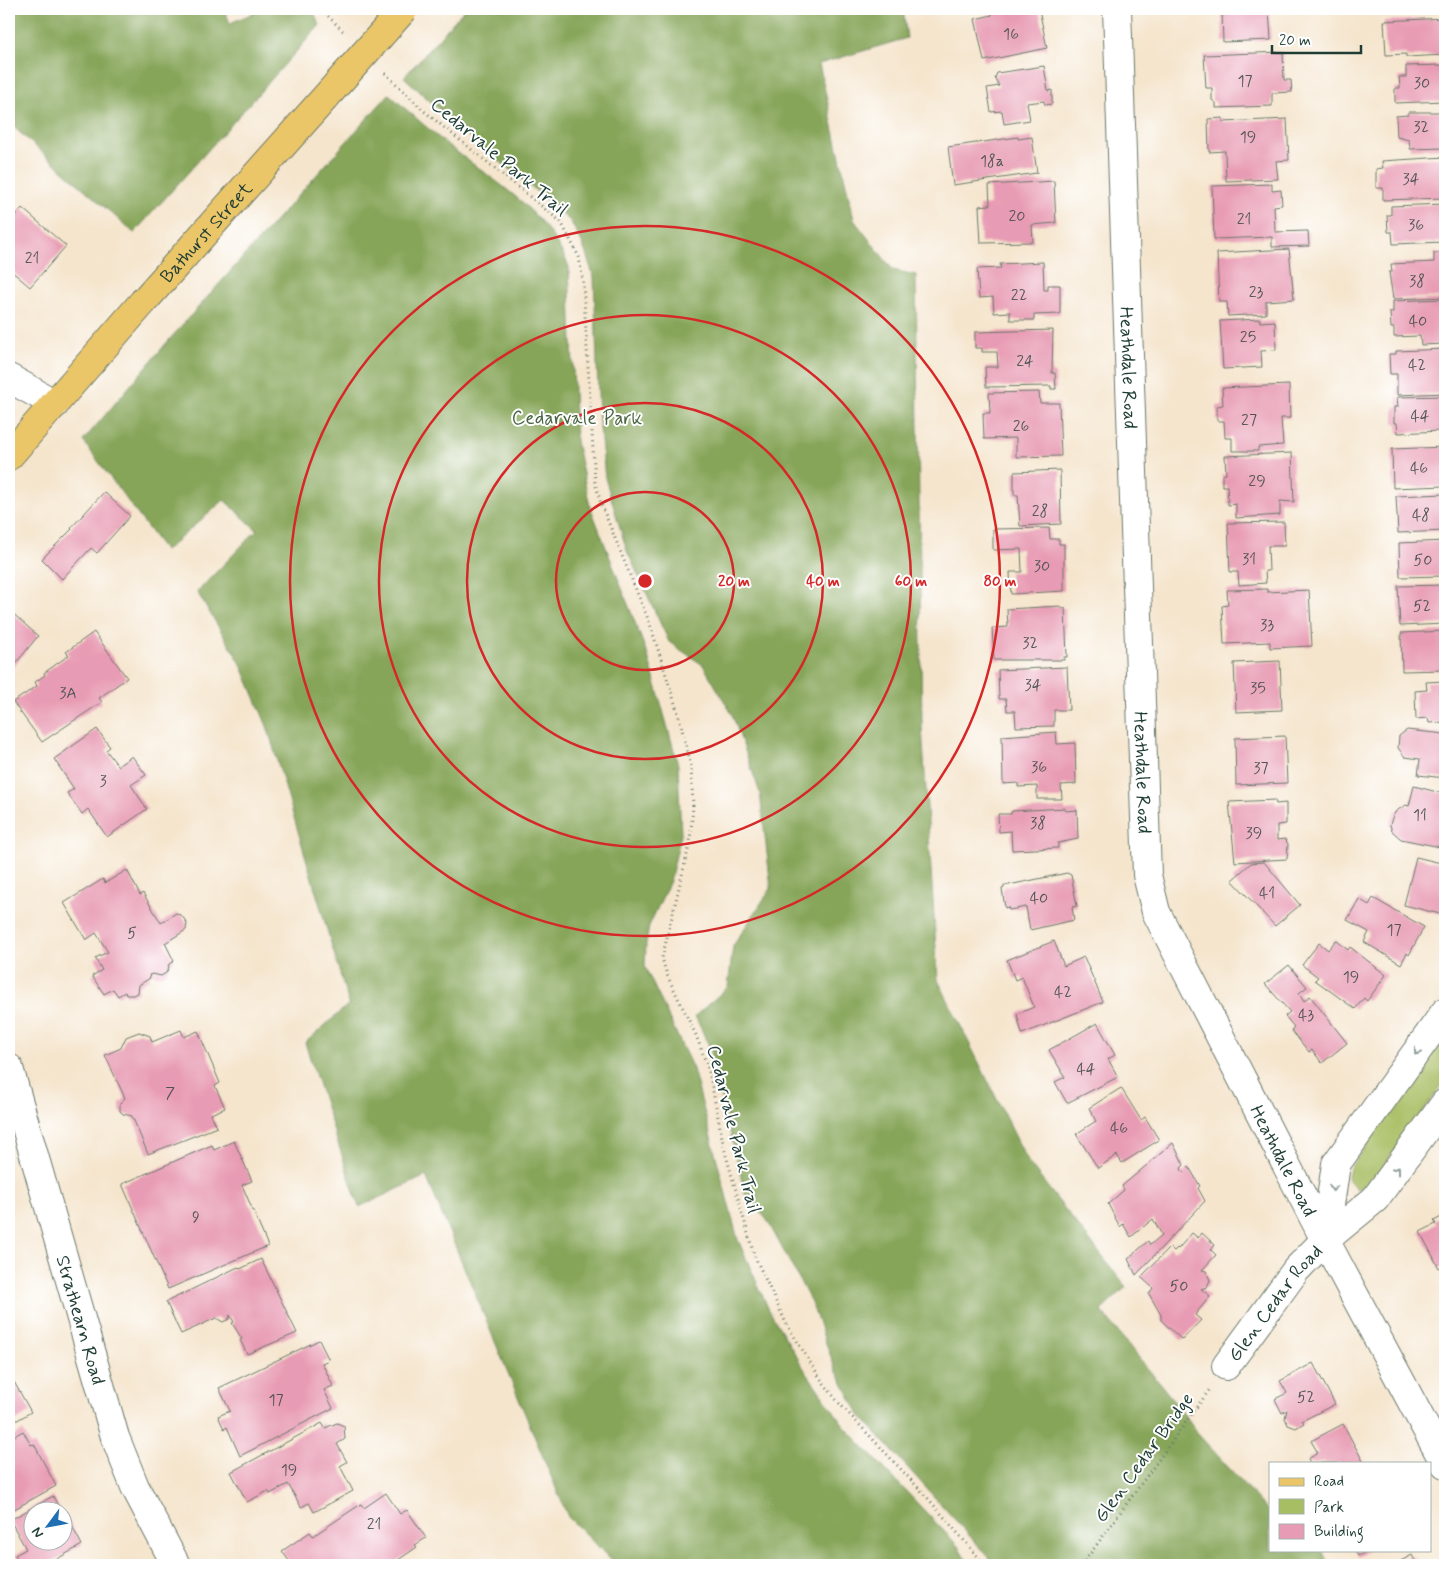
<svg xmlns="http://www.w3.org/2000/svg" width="1454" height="1574" font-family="Mynerve,sans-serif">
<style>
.green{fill:#a8be63;stroke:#647e4c}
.forest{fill:#86a559;stroke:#527146}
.building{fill:#e89bb4}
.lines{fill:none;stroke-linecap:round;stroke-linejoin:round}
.minor-casing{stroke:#6a786a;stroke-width:30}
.major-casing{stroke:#6a786a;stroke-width:30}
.path{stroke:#6a786a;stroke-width:3;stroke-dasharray:1 4;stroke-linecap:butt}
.minor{stroke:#fff;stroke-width:28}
.major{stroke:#ebc669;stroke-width:28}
.major-bridge-casing{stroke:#6a786a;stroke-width:30;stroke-linecap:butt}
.major-bridge{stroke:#ebc669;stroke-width:28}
.oneway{stroke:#8f9e9a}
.ring{fill:none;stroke:#d62828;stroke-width:2.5}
.labels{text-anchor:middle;stroke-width:4;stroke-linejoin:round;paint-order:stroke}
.number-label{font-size:16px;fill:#515454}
.street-label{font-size:19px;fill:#1f3d34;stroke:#fff}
.park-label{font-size:19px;fill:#486442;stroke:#fff}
.centre{fill:#d62828;stroke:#fff;stroke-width:2.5}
.ring-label{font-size:15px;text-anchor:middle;font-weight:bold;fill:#d62828;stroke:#fff;stroke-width:4;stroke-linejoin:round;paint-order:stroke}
</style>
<rect width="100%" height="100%" fill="#fff"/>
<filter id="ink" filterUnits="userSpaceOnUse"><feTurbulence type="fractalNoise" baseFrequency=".02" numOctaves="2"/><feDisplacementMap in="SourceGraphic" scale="10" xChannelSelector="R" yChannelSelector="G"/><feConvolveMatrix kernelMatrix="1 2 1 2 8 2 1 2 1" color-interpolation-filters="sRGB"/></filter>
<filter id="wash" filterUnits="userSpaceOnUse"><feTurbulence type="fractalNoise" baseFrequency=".0096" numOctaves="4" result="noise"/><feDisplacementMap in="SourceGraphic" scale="20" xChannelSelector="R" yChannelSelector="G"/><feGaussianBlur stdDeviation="1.12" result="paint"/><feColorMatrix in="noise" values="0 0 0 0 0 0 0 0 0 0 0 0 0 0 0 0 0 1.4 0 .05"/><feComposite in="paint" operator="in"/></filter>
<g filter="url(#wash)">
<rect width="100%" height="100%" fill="#f5e5cd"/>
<path class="green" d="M1445 1037V1081L1371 1183 1367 1187 1357 1189 1348 1179 1350 1168Z"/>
<path class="forest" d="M9 9H224L230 23 263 9H312L320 25 134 233 9 123Z
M465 9H903L907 38 819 64 854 220 893 270 916 275 922 727 938 980 1028 1162 1126 1287 1101 1311 1179 1407 1197 1433 1270 1513V1550H1322L1329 1565H996L859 1414 835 1368 811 1302 767 1220 745 1194 710 1048 695 1016 728 987 733 946 771 888 760 793 732 714 703 665 669 642 627 551 605 478 599 421 594 277 582 243 571 222 552 204 459 128 404 77Z
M389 94C407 110 425 126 444 142 492 181 544 206 569 267L576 441 590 506 648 656 678 765 681 834 670 881 649 926 646 944 645 967 693 1069 738 1240 769 1310 806 1372 845 1427 958 1546 970 1565H616L568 1517 426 1176 359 1207 305 1043 349 1004 267 726 240 662 197 592 257 530 224 500 165 551 83 441 169 340Z"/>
<g id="blocks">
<path class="building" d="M996 9H1039L1047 48 984 61 975 19 992 15 991 10Z
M1205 9H1269L1271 40 1223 42 1222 12 1206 13Z
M1403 9H1429L1430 10 1403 12Z
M1445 18V55L1406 57V54L1386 55 1384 21Z
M1283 52 1284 80H1291L1292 92 1272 93V106L1216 108V103L1212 100V88H1206L1204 55Z
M1442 65 1445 66V101L1395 103V88H1400L1399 77H1406V66Z
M1044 66 1048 91 1052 90V104L1045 105 1044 101 1027 103 1030 120 1004 124 1002 111 991 112 987 88 999 86 995 78 997 73Z
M1408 112H1445V148L1410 149 1409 140 1397 137 1396 116 1408 115Z
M1223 118V122L1287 119 1289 160 1276 161 1278 179 1226 181 1225 151 1209 152 1208 119Z
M1018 137V139L1032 137 1037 173 953 185 948 147Z
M1445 157V198L1383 200V188H1376V169L1383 168 1382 161Z
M1054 181 1056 223 1032 225 1033 242 981 243 979 206 990 205 989 185Z
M1272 184V191L1281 190 1282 205 1274 206 1275 232 1308 231 1309 246 1272 247V237L1214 239 1212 186Z
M1445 204V242L1393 244 1392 232H1388L1387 215H1391V206Z
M22 208 66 246 30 287 9 269V224Z
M1289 249 1294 299 1266 301V314L1228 316 1227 302H1219L1217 253Z
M1434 253H1445V297L1393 299 1389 272H1392L1391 264 1434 262Z
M1043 262 1044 290H1048V285H1060V314L1034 315V320H1010V312L994 313 993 297 979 298 977 269 1001 268 1000 264Z
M1445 299V344L1421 345 1420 336 1394 337V328H1391L1390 312H1393V301Z
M1260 319V322L1275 321 1276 350 1261 351 1262 367 1223 369 1220 321Z
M1053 330 1052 373H1055L1056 389H1051V386L986 387 985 367H998L997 352H982V348H975V332Z
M1445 349V393L1397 395V374H1390L1389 354H1396V351Z
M1289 385 1290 418H1281L1283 445 1258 447V451H1232V438H1225L1224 421H1217V406L1223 405 1222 388Z
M1039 392 1040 403H1059L1061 456 1016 457V438L984 439 983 413H990L989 393Z
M1445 396V440H1441V431L1398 433 1397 423H1394V407H1398L1397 397Z
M1445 447V486L1393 488 1392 449Z
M1292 453 1294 502 1280 501V515L1236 518V504L1228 505 1227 486H1222V475L1226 474 1225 456Z
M1060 470 1061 524 1020 526 1018 495H1014V472Z
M104 492 130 516 97 553 91 548 62 579 42 559 72 529 71 528Z
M1445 494V531L1398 533 1396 496Z
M1284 522 1285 546H1268L1269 571H1265L1266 583 1239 585 1238 572H1230L1228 523Z
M1049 528 1050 539H1059V544H1064V591L1011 594 1010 572H1022L1021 549 993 550V529Z
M1445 541V576L1400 577 1399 543Z
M1445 585V624L1400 626 1398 586Z
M1267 589V592L1309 590 1312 646 1270 648V642L1224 644 1222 606 1228 605 1227 590Z
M1061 606V608H1065L1067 657H1064V660H994L992 628 1008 627 1007 609Z
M9 610 38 636 9 672Z
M1445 631V670L1402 671 1401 633Z
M94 632 127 678 99 698 102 702 42 742 13 702 37 686 35 682 45 675 44 673 69 655 66 652Z
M1280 661 1282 710 1236 712 1234 663Z
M1067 667 1069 710H1054V726L1016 727 1015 711H1007L1006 699H999L998 670Z
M1445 681V722L1429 723 1428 718 1416 719 1415 691 1427 690 1426 682Z
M97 729 110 747 106 750 118 766 132 756 146 775 131 785 147 809 107 837 88 809 82 814 67 793 74 789 54 759Z
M1407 730 1445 734V778L1418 775 1420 759 1405 757 1398 748 1399 736Z
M1056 732 1057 744 1075 743 1076 784 1061 785 1062 799H1037V786L1018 787V783L1003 784 1002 736Z
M1285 736 1287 783 1236 785 1235 738Z
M1414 786 1445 794V848L1401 839 1392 831 1390 825 1392 818 1396 811 1406 805 1409 806Z
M1275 800 1276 804 1286 803V824L1277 825V840L1285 839 1288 844 1287 859 1235 862 1229 802Z
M1065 808V811L1077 810 1078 839 1058 843V848L1012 850 1011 831 999 832 998 814H1011L1012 811Z
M1416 857 1445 864V893L1440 914 1404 905Z
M1264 862 1300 905 1275 926 1232 880 1251 863Z
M127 870 140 895 143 893 161 923 176 913 182 916 187 923 186 930 165 943 174 961 168 965 169 967 166 973 161 976 153 974 149 975 150 978 139 985 138 993 133 995H126L125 992 118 996 113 989 104 994 92 976 102 970 95 958 108 952 96 933 86 940 64 903 103 879 105 883Z
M1067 873 1071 875 1077 906 1072 907 1074 920 1030 930 1026 907 1009 910 1008 907 1005 908 1002 889 1004 888V886Z
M1373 898 1424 927 1409 955 1407 953 1401 964 1364 942 1369 932 1347 920 1359 899 1369 905Z
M1336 940 1348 950 1350 947 1386 975 1367 1001 1364 998 1355 1009 1315 980 1318 977 1302 965 1319 943 1328 950Z
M1054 941 1064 966 1084 957 1103 1002 1022 1034 1017 1014 1034 1007 1022 977 1015 980 1007 960Z
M1289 965 1307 987 1299 993 1304 1001 1310 996 1347 1043 1322 1063 1312 1050 1309 1052 1291 1030 1294 1027 1285 1016 1290 1012 1265 984Z
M1097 1023 1115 1055 1108 1059 1118 1077 1067 1103 1055 1082 1065 1077 1049 1050Z
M181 1030 184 1037 198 1031 220 1083 215 1086 225 1108 211 1114 217 1127 148 1154 132 1116 123 1114 120 1111V1103L125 1098 105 1055 121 1048 126 1037 139 1032 150 1036 152 1042Z
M1121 1088 1141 1120 1145 1117 1159 1140 1122 1163 1117 1155 1098 1168 1076 1134 1096 1121 1089 1108Z
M234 1141 252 1181 242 1185 268 1246 168 1289 122 1184 212 1145 214 1150Z
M1173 1143 1184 1165 1181 1168 1183 1173 1189 1167 1200 1186 1198 1188 1205 1201 1136 1275 1128 1259 1148 1241 1150 1245 1162 1235 1153 1219 1131 1237 1123 1224 1120 1227 1108 1204 1124 1190 1122 1186Z
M1445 1215V1265L1439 1268 1420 1232 1436 1224 1434 1221Z
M1192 1233 1198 1238 1202 1233 1215 1245 1211 1250 1216 1255 1202 1270 1206 1271 1210 1280 1207 1287 1201 1289 1210 1296 1195 1315 1201 1320 1182 1340 1161 1320V1315L1149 1294 1153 1288 1141 1277 1170 1247 1174 1251 1177 1248 1178 1249Z
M261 1259 297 1333 247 1354 240 1340 242 1339 232 1323 234 1322 230 1315 229 1319 223 1322 216 1318 181 1334 166 1302 238 1267 240 1269Z
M319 1340 329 1360 322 1363 333 1386 324 1390 333 1408 240 1456 227 1427 224 1429 218 1416 230 1411 219 1388Z
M1313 1363 1335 1404 1302 1421 1304 1423 1296 1428 1288 1425 1285 1418 1287 1410 1282 1413 1275 1399 1287 1393 1280 1381Z
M9 1373 31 1412 9 1425Z
M322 1423 325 1428 337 1423 344 1426 345 1439 337 1444 347 1462 340 1466 353 1491 314 1512 309 1503 301 1507 288 1484 270 1494 268 1491 247 1502 231 1472Z
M1343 1424 1364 1463H1310L1308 1459 1318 1453 1311 1441Z
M23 1431 31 1445 34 1444 56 1486 9 1512V1439Z
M386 1493 400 1514 407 1510 426 1538 415 1545 417 1547 391 1565H292L282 1551 310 1532 313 1536 361 1504 364 1508Z
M53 1496 61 1512H32V1542H62V1513L66 1515 82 1545 46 1565H21L15 1555 26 1549 10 1520Z
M1355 1550H1369L1358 1556Z
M1412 1555 1417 1565H1393Z"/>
</g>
</g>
<g filter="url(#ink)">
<use href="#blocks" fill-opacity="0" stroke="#6a786a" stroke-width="1"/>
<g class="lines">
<g class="minor-casing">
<g id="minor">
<path id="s1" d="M1117 9 1147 875 1156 912 1325 1240 1445 1464"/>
<path d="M9 378 55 404"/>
<path id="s2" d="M9 1068 115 1437 135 1487 176 1565"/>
<path d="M1325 1240 1336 1164 1445 1012"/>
<path id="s3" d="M1226 1366 1296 1270 1325 1240 1375 1199 1445 1103"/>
</g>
</g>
<g class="major-casing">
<path id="major" d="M9 456 143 302"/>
</g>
<path class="path" d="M321 9 345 33
M385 73 424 111 561 222 579 257 583 282 595 482 601 504 650 624 678 713 691 766 693 806 690 842 662 958 667 975 696 1035 709 1071 724 1148 754 1255 787 1325 820 1378 838 1402 926 1496 985 1565
M1082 1565 1210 1389"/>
<use href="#minor" class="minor"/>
<use href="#major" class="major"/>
<g class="major-bridge-casing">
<g id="major-bridge">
<path id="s4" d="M143 302 404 9"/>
</g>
</g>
<use href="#major-bridge" class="major-bridge"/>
</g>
<defs><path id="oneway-chevron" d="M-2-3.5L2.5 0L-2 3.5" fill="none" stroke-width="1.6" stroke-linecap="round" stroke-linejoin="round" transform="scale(1.25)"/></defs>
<g class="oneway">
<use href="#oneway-chevron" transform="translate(1417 1052) rotate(126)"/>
<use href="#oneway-chevron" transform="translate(1397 1170) rotate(-54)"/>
<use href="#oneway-chevron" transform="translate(1333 1188) rotate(98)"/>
</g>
</g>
<g class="ring">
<circle cx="645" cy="581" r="89"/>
<circle cx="645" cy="581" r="178"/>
<circle cx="645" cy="581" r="266"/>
<circle cx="645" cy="581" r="355"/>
</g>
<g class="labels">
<g class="number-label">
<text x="1011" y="39">16</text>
<text x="1245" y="86">17</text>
<text x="1422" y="88">30</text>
<text x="1421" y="132">32</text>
<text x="1248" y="142">19</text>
<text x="992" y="166">18a</text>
<text x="1411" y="184">34</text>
<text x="1017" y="221">20</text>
<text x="1244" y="224">21</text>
<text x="1416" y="230">36</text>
<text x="32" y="263">21</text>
<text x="1417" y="286">38</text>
<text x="1256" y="297">23</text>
<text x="1019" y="300">22</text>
<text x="1418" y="326">40</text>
<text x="1248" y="342">25</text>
<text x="1025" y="366">24</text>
<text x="1417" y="370">42</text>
<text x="1420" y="421">44</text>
<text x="1249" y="425">27</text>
<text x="1021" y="431">26</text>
<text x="1419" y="473">46</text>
<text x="1257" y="486">29</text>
<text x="1040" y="516">28</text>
<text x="1421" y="520">48</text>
<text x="1249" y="564">31</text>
<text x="1423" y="565">50</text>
<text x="1042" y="571">30</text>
<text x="1422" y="611">52</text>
<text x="1267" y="630">33</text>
<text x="1030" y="648">32</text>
<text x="1033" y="690">34</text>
<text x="1258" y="693">35</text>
<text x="68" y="698">3A</text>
<text x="1039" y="772">36</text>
<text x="1261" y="773">37</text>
<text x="103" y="786">3</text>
<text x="1420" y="820">11</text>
<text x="1038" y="828">38</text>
<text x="1254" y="838">39</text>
<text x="1267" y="898">41</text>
<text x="1039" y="903">40</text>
<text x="1394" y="935">17</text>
<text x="132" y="938">5</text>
<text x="1351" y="982">19</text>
<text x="1063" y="997">42</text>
<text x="1306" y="1020">43</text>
<text x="1086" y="1074">44</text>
<text x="170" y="1098">7</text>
<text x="1119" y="1133">46</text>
<text x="196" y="1222">9</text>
<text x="1179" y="1291">50</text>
<text x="1306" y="1402">52</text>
<text x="276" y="1405">17</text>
<text x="289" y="1475">19</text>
<text x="374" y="1529">21</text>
</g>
<g class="street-label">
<text transform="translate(500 156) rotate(40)" y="7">Cedarvale Park Trail</text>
<text dy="7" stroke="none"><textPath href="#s4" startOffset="94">Bathurst Street</textPath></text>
<text dy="7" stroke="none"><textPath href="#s1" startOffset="359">Heathdale Road</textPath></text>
<text dy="7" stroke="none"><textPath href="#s1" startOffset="764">Heathdale Road</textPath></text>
<text transform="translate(735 1129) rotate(76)" y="7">Cedarvale Park Trail</text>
<text dy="7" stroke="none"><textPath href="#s1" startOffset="1184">Heathdale Road</textPath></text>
<text dy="7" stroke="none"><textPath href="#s3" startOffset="80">Glen Cedar Road</textPath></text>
<text dy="7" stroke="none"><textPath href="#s2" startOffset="262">Strathearn Road</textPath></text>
<text transform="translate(1143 1457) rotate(-54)" y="7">Glen Cedar Bridge</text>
</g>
<g class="park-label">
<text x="577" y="424">Cedarvale Park</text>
</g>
</g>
<circle cx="645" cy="581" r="8" class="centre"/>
<g class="ring-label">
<text x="734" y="586">20 m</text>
<text x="823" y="586">40 m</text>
<text x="911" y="586">60 m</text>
<text x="1000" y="586">80 m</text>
</g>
<rect width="1454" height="1574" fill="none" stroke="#fff" stroke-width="30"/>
<rect x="1269" y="1462" width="162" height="90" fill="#ffffff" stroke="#a5b1ae"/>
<rect x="1279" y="1478" width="25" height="8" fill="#ebc669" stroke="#a5b1ae"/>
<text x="1314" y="1486" font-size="15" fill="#1f3d34">Road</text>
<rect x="1279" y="1499" width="25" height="15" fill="#a8be63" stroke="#a5b1ae"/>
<text x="1314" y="1512" font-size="15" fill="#1f3d34">Park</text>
<rect x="1279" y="1524" width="25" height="15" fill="#e89bb4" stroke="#a5b1ae"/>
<text x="1314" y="1536" font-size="15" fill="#1f3d34">Building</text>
<g transform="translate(48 1526) rotate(238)"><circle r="24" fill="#ffffff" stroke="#a5b1ae"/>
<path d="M0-4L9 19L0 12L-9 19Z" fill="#1f6fb2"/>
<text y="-8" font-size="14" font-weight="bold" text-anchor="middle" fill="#1f3d34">N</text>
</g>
<path d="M1272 45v8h89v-8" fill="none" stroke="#1f3d34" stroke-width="2.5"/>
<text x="1279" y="45" font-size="15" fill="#1f3d34" stroke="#ffffff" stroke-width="4" paint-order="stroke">20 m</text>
</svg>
